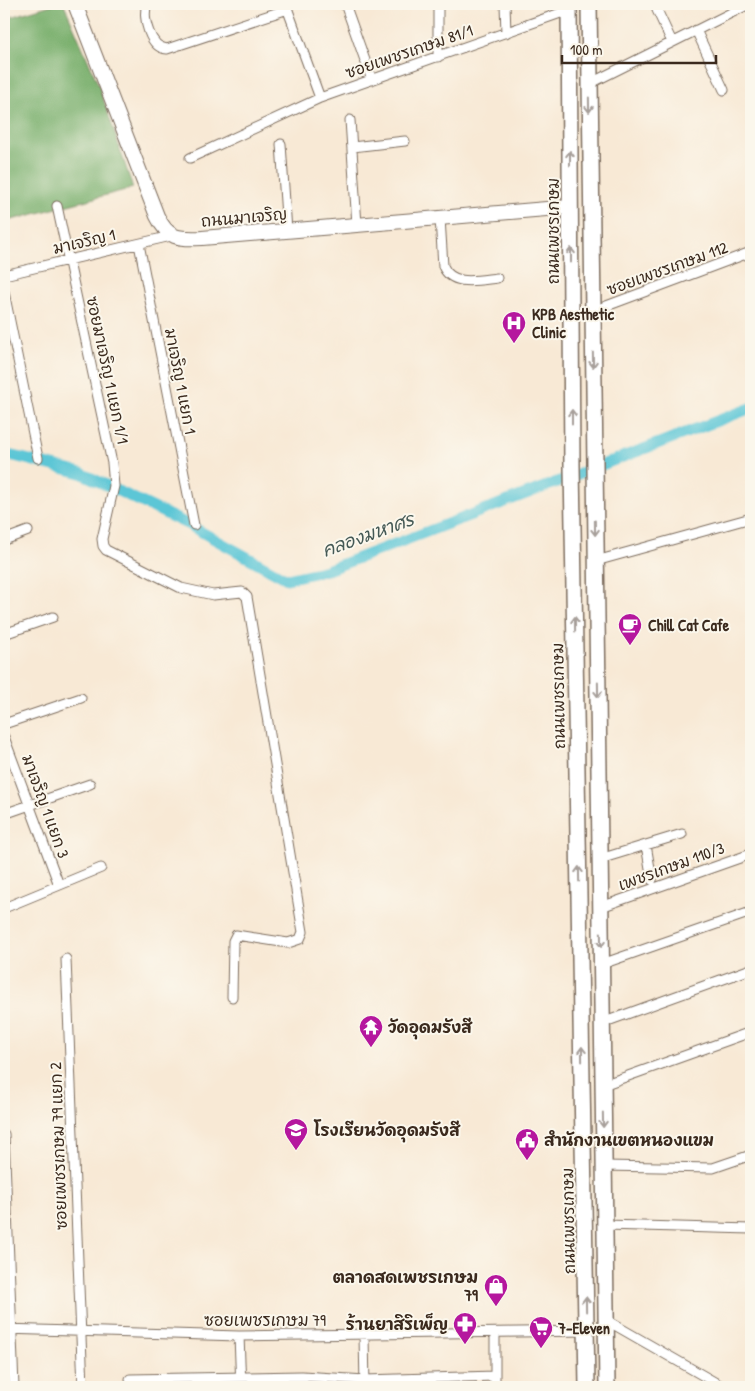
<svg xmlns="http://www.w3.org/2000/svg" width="755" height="1391" font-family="'Patrick Hand','Playpen Sans Thai',sans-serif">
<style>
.forest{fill:#78af6c;stroke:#5a6c45}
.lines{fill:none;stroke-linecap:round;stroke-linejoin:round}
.canal{stroke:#5bc6d6;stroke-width:11}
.street-casing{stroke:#7d6d5e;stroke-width:11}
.secondary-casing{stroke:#7d6d5e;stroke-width:16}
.primary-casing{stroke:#7d6d5e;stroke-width:18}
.street{stroke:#fff;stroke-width:9}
.secondary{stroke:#fff;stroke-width:14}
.primary{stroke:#fff;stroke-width:15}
.oneway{stroke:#a79f9a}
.labels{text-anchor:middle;stroke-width:4;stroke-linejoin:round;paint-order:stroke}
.street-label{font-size:16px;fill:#3b2a1e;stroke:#fbf7ec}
.poi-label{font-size:16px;font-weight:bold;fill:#3b2a1e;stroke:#fbf7ec;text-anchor:start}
.water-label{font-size:18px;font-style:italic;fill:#455955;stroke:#fbf7ec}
</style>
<rect width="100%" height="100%" fill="#fbf7ec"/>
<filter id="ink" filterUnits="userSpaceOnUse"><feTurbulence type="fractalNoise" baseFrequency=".02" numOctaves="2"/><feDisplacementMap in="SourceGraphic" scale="10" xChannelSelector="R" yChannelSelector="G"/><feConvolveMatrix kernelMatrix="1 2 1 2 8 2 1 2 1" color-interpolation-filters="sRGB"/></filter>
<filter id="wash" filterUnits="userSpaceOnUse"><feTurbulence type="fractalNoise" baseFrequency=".0096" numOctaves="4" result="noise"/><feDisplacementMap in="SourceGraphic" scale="20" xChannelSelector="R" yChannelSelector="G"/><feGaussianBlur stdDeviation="1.12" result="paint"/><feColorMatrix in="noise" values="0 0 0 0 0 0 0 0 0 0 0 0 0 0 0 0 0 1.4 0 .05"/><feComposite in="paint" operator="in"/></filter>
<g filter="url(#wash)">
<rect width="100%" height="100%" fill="#f8e9d5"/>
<path class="forest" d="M54 4H64L99 86 133 188 4 222V19Z"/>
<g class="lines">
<path class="canal" d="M4 456H14L81 473 187 524 287 579 327 570 751 408"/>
</g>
</g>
<g filter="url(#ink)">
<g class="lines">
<g class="street-casing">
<path id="street" d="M147 4C142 18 150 48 167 49L288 9
M345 4 372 80
M438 4V57
M505 4 506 33
M286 5 320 98
M657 10 672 42
M696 30 724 90
M589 84 749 4
M350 120 357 225
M281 144 287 231
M352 147 405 141
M190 158 320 98 569 10
M57 206 112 463 114 486 102 539 103 546 106 550 181 588 213 595 242 592 247 597 303 932 300 939 288 943 236 935 233 941 232 997
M440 218 443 266C452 287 478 280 497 278
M139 244 194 525
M4 275 171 236
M4 292 38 458
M593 311 751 252
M4 540 28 531
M596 561 751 518
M4 634 53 617
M4 724 81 698
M4 737 59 885
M4 814 90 784
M646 845 652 880
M600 859 682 834
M601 907 751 854
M4 908 101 868
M66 959 83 1387
M602 964 751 912
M602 1023 751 969
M603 1085 751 1032
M4 1134 14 1387
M604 1166 713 1168 751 1155
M605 1225 751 1229
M606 1320 723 1387
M4 1329 239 1336 587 1331
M495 1333V1376
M364 1335 365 1387
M239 1336 241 1387
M130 1379 302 1376 365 1380 495 1376V1387"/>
</g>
<g class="secondary-casing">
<path id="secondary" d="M75 4 157 216C168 239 178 239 202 238L570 207"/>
</g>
<g class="primary-casing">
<path id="primary" d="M569 4 572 466 587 1387
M589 4 607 1387"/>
</g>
<use href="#street" class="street"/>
<use href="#secondary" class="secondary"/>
<use href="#primary" class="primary"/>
</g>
<defs><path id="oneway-shaft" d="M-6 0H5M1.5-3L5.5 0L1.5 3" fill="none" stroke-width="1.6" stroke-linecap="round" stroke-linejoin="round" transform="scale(1.25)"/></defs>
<g class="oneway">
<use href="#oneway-shaft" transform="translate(589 105) rotate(89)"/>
<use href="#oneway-shaft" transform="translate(570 158) rotate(-90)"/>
<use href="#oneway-shaft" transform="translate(571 255) rotate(-90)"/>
<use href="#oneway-shaft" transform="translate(593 360) rotate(89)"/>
<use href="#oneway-shaft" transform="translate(572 417) rotate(-90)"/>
<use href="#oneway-shaft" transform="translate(595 528) rotate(89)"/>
<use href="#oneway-shaft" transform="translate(575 624) rotate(-91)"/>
<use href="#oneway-shaft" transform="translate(598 690) rotate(89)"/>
<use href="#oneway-shaft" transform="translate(579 874) rotate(-91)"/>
<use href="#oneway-shaft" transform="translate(601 940) rotate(89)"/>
<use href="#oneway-shaft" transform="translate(582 1054) rotate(-91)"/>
<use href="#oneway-shaft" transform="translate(603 1120) rotate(89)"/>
<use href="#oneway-shaft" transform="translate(586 1304) rotate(-91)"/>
</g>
</g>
<defs>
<g id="hospital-pin" transform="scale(1.25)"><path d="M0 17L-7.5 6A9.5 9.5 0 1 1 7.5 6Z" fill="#b5179e" stroke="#fbf7ec"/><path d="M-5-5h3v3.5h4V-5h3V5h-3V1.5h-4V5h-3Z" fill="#fff"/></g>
<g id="cafe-pin" transform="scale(1.25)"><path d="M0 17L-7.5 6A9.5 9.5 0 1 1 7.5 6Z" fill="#b5179e" stroke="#fbf7ec"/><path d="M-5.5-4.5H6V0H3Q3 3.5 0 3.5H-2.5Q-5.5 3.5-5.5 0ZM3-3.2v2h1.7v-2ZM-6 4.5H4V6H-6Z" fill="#fff"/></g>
<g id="temple-pin" transform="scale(1.25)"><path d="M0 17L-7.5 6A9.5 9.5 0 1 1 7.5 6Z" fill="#b5179e" stroke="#fbf7ec"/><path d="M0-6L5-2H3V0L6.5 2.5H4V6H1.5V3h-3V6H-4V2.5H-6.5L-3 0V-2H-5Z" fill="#fff"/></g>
<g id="school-pin" transform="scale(1.25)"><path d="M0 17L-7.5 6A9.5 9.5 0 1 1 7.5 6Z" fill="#b5179e" stroke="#fbf7ec"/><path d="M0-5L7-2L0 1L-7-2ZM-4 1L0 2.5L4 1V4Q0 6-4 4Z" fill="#fff"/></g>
<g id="civic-pin" transform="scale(1.25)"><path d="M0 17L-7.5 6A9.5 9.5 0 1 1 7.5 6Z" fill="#b5179e" stroke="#fbf7ec"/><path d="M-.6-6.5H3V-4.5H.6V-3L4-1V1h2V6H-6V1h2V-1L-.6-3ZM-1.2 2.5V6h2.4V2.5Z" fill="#fff"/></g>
<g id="shop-pin" transform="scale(1.25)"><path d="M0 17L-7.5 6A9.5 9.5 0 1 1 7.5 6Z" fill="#b5179e" stroke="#fbf7ec"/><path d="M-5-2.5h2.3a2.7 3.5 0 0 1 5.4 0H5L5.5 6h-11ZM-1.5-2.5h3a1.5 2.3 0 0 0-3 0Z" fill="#fff"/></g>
<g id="pharmacy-pin" transform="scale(1.25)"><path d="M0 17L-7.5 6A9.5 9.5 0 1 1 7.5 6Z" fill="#b5179e" stroke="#fbf7ec"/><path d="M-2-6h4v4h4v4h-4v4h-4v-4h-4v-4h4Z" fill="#fff"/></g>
<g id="supermarket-pin" transform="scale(1.25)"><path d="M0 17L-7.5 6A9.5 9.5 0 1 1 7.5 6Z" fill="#b5179e" stroke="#fbf7ec"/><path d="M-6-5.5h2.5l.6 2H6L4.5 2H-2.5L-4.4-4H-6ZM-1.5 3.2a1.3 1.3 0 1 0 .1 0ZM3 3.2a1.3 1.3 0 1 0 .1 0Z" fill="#fff"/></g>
</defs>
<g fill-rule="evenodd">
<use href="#hospital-pin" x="514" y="323"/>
<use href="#cafe-pin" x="630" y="625"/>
<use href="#temple-pin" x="371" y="1027"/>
<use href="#school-pin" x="296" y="1130"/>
<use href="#civic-pin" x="527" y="1140"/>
<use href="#shop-pin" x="496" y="1286"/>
<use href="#pharmacy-pin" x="465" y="1324"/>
<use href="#supermarket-pin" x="541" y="1328"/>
</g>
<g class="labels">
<g class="street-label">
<text transform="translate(409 51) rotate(-19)" y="6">ซอยเพชรเกษม 81/1</text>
<text transform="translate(244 217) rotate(-5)" y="6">ถนนมาเจริญ</text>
<text transform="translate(553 231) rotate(-90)" y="6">ถนนเพชรเกษม</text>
<text transform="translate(84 241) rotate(-13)" y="6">มาเจริญ 1</text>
<text transform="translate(667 268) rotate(-20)" y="6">ซอยเพชรเกษม 112</text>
<text transform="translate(108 370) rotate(78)" y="6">ซอยมาเจริญ 1 แยก 1/1</text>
<text transform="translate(181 381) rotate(79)" y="6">มาเจริญ 1 แยก 1</text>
<text transform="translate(558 696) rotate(-91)" y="6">ถนนเพชรเกษม</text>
<text transform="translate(46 806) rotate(70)" y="6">มาเจริญ 1 แยก 3</text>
<text transform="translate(671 866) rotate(-20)" y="6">เพชรเกษม 110/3</text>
<text transform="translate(58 1146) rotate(-92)" y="6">ซอยเพชรเกษม 79 แยก 2</text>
<text transform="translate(568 1221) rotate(-91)" y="6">ถนนเพชรเกษม</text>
<text x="265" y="1326">ซอยเพชรเกษม 79</text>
</g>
<g class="poi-label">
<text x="532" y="320">KPB Aesthetic<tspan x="532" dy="18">Clinic</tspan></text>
<text x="648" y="631">Chill Cat Cafe</text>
<text x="388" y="1033">วัดอุดมรังสี</text>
<text x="314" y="1136">โรงเรียนวัดอุดมรังสี</text>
<text x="544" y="1146">สำนักงานเขตหนองแขม</text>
<text x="478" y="1283" text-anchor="end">ตลาดสดเพชรเกษม<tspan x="478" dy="18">79</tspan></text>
<text x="448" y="1330" text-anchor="end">ร้านยาสิริเพ็ญ</text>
<text x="558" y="1334">7-Eleven</text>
</g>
<g class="water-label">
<text transform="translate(368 535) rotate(-20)" y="6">คลองมหาศร</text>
</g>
</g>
<rect width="755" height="1391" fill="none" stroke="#fbf7ec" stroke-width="20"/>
<path d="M562 55v8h154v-8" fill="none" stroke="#3b2a1e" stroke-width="2.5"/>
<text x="570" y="55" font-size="15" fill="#3b2a1e" stroke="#fbf7ec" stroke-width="4" paint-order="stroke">100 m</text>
</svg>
